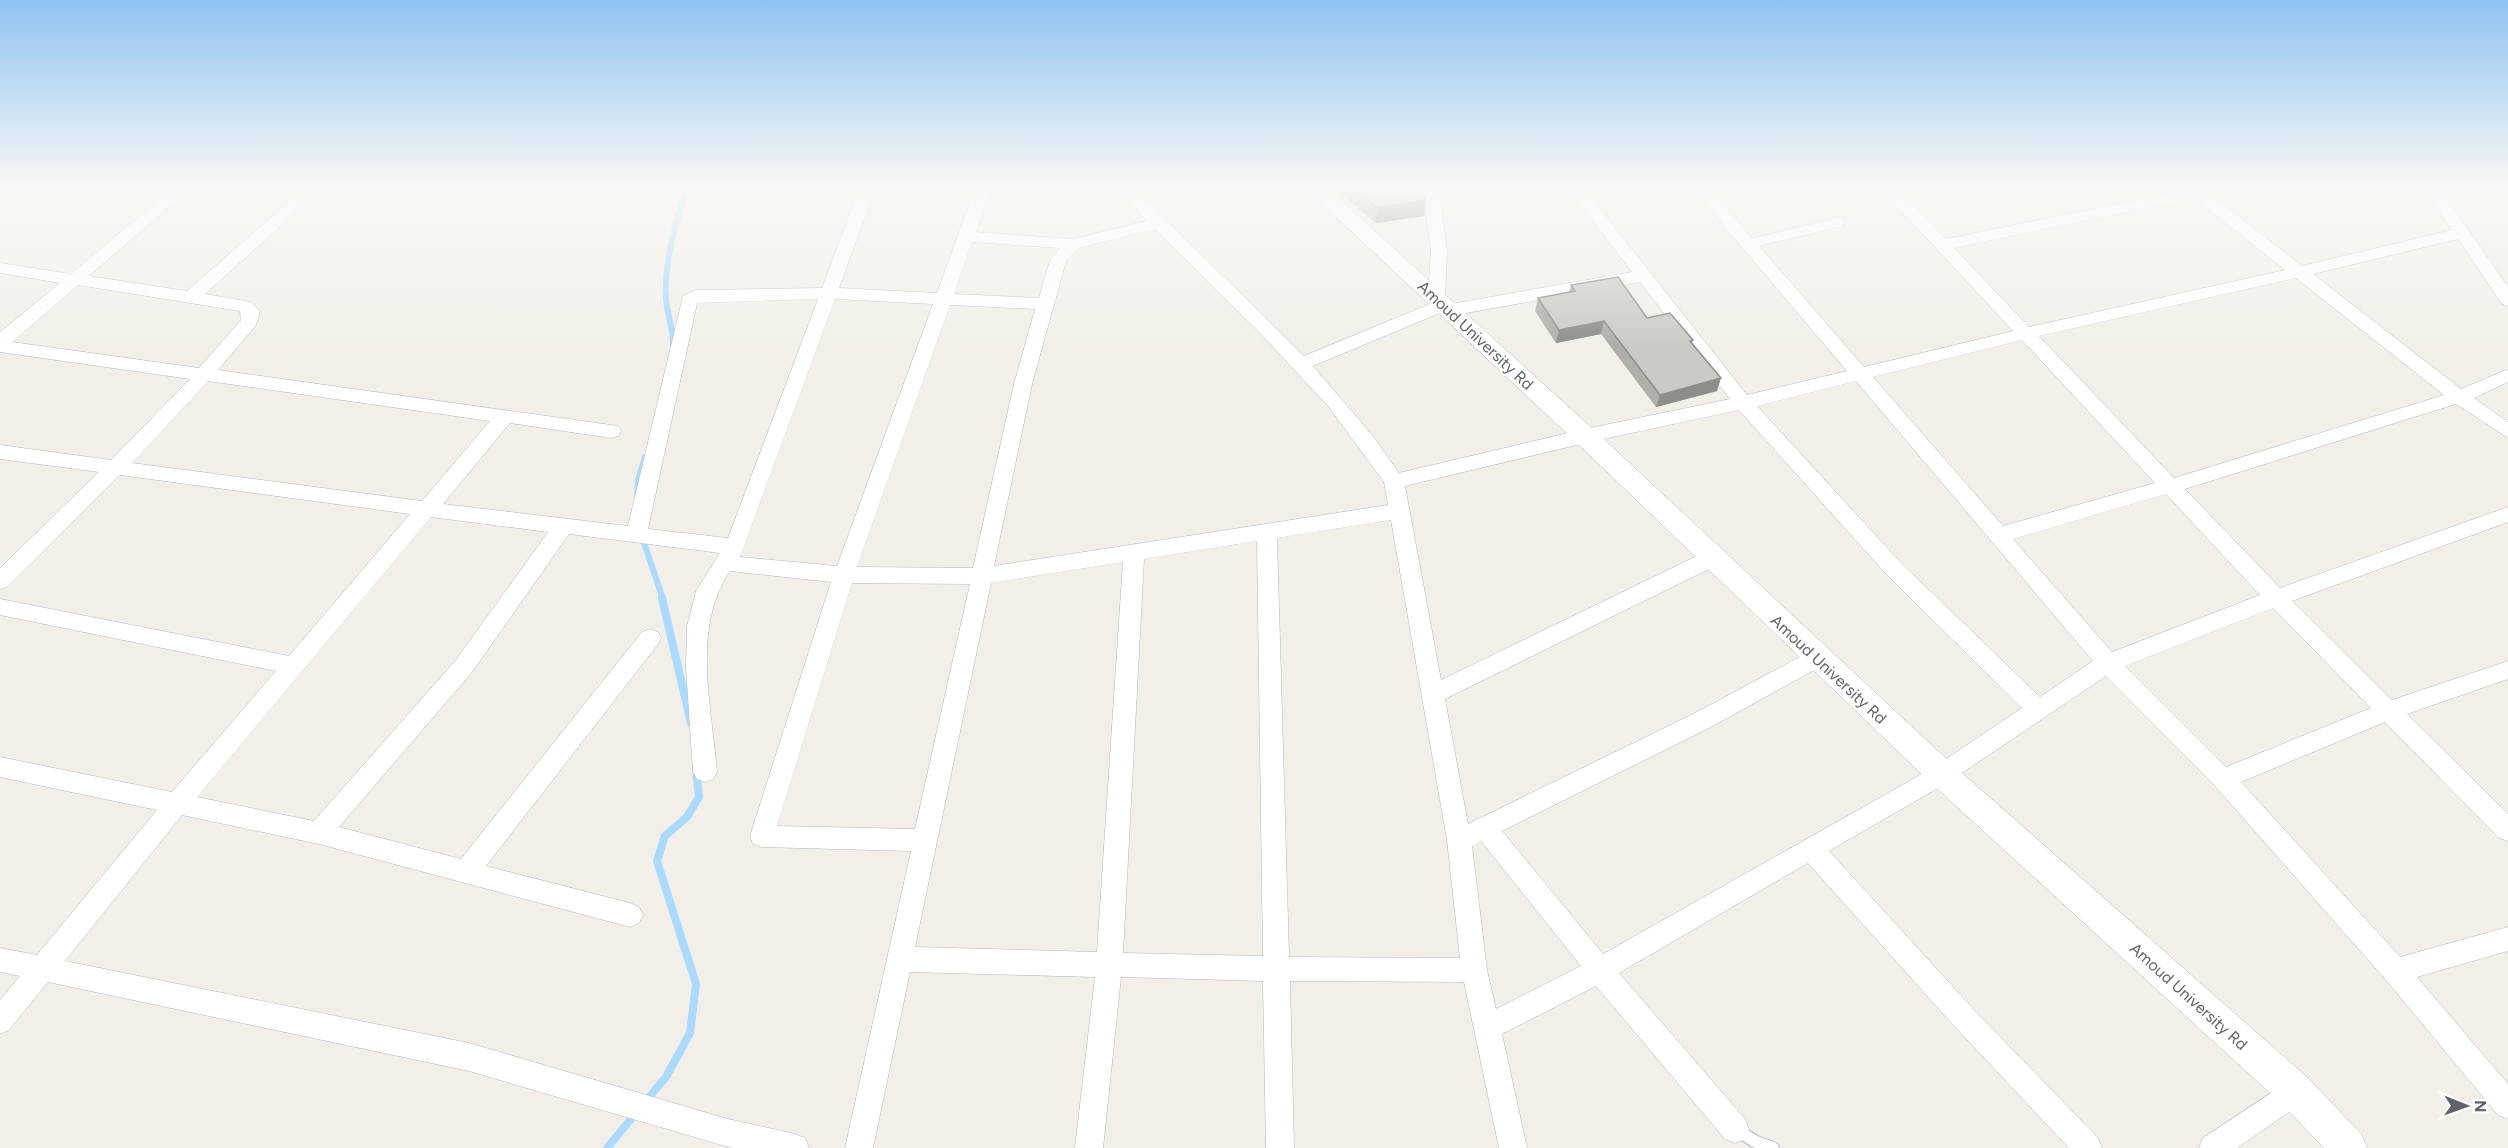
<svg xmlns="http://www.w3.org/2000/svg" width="2508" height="1148" font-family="Figtree,sans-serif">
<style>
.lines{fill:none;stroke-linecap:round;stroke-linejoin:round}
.stream-far1{stroke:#aadaff;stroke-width:6}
.stream{stroke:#aadaff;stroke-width:8}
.service-far1-casing{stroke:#b5b8bc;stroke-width:10}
.service-casing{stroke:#b5b8bc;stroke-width:14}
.minor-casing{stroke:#b5b8bc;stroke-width:1}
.tertiary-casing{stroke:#b5b8bc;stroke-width:1}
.service-far1{stroke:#fff;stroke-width:9}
.service{stroke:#fff;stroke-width:12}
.minor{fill:#fff;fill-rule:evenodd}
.tertiary{fill:#fff;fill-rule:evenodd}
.wall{fill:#afaea9}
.shaded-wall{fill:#8f8d8a}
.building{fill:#cccac5;stroke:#8f8d8a;stroke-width:1.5}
.labels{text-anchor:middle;stroke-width:4.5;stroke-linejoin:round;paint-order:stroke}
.street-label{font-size:16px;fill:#5f6368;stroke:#fff}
</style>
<rect width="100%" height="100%" fill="#f1efe8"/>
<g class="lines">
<path class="stream-far1" d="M673 345C674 329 667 315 666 299 664 261 675 222 688 186
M637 496 638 480 645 457
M642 537 663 599"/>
<path class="stream" d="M662 598 691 723
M645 1102 666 1077 690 1033 696 984 657 861 665 836 687 817 699 797 696 769
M607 1148 636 1113"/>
<g class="service-far1-casing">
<path id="service-far1" d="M1748 244 1840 222"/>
</g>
<g class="service-casing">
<path id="service" d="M1735 1129 1756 1142 1773 1148"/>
</g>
<g class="minor-casing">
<path id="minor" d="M175 186H193L89 276 187 291 307 186H325L205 294 251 302 260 311 256 325 218 370 618 426 621 431 618 436 611 438 510 423 443 504 628 526 683 296 696 290 822 288 860 186H876L839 288 937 293 976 186H992L976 232 1073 239 1147 221 1115 186H1132L1304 356 1432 303 1428 299 1431 250 1422 186H1438L1447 250 1445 300 1451 304 1632 272 1566 186H1582L1747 395 1847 371 1690 186H1707L1864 367 2013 331 1878 186H1895L1946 239 2184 190 2181 186H2234L2232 189 2210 194 2302 266 2452 230 2422 186H2438L2508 287V306L2502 304 2458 239 2313 274 2461 389 2508 369V382L2474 398 2508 422V438L2456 404 2185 489 2280 588 2508 507V522L2292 601 2392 700 2508 661V679L2407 714 2508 814V841L2499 838 2385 722 2241 782 2400 957 2508 927V951L2417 977 2508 1084V1119L2498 1115 2386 980 2215 786 2106 676 1950 781 1829 851 1975 1011 2098 1138 2102 1148H2069L1957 1029 1808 863 1619 973 1745 1119 1749 1129 1745 1139 1735 1143 1725 1139 1596 986 1502 1034 1527 1148H1499L1464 982 1290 981 1294 1148H1266L1263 981 1121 977 1103 1148H1075L1095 977 910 972 873 1148H845L911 851 762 847 753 844 750 836 831 582 730 571C691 628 712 708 717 772L713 779 705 782 697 779 693 772 686 667 687 626 696 591 720 553 569 534 472 672 339 827 461 859 642 632 650 629 658 632 661 638 658 644 486 866 630 903 639 907 643 915 639 923 630 927 319 844 182 815 65 961 469 1043 728 1119 795 1134 805 1138 809 1148H732L469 1071 48 982 9 1030 0 1034V1000L20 976 0 972V948L37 955 157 810 0 777V757L172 792 276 671 0 615V599L289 656 410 514 120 475 7 587 0 589V568L99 472 0 459V445L111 460 190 379 0 352V332L60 283 0 273V263L71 274ZM2194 198 2285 270 2029 327 1954 248ZM1155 229 1259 332 1328 406 1384 482 1388 505 994 566 1032 384 1066 261 1079 248ZM972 242 1060 248 1050 260 1039 298 954 294ZM2296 278 2444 395 2174 478 2039 336ZM1640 282 1730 399 1585 429 1399 473 1372 435 1313 366 1442 312 1449 316ZM78 285 240 311 241 320 199 368 12 342ZM818 299 728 538 648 529 697 303ZM835 299 933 304 837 566 740 557ZM950 305 1035 309 1014 384 973 568 857 567ZM2022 340 2155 483 2003 526 1873 377ZM208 381 490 421 422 501 132 463ZM1856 381 2093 661 2040 697 1901 563 1757 406ZM1739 410 1887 575 2022 708 1934 767 1603 954 1502 831 1711 727 1825 664 1828 658 1825 652 1817 649 1809 652 1695 713 1468 824 1445 699 1719 564 1722 558 1719 552 1712 550 1705 552 1441 680 1405 486 1585 443ZM2166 494 2260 595 2112 652 2013 539ZM431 517 548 532 456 660 314 821 197 797ZM1391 520 1447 840 1460 958 1289 957 1277 538ZM1257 541 1263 956 1123 953 1144 559ZM1123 562 1097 952 915 947 991 583ZM852 583 970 584 915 829 777 826ZM2273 608 2371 708 2226 767 2125 666ZM1481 841 1581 966 1496 1009 1487 970 1472 846Z
M2479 186H2508V193L2487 191Z
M2295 1077 2305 1081 2309 1091 2305 1101 2237 1148H2199L2203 1138Z"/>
</g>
<g class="tertiary-casing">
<path id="tertiary" d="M1303 186H1325L1594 430 1953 765 2308 1078 2362 1135 2367 1148H2324L2282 1104 1931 783 1576 442Z"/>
</g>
<use href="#service-far1" class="service-far1"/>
<use href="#service" class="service"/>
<use href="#minor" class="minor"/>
<use href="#tertiary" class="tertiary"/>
</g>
<path class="wall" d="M1333 186H1419L1426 200 1424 216 1376 223 1333 187Z
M1571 285 1693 340 1692 344 1717 391 1656 407 1601 334 1556 343 1535 311 1538 298 1569 292Z"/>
<path class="shaded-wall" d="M1426 200 1424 216 1376 223 1377 207Z
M1604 321 1601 334 1556 343 1559 330Z
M1721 378 1717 391 1656 407 1660 395Z"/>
<path class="building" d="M1351 186H1419L1426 200 1377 207Z
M1618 277 1647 318 1670 313 1693 340 1690 341 1721 378 1660 395 1604 321 1559 330 1538 298 1575 291 1571 285Z"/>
<linearGradient id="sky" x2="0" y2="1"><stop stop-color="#8fc3f1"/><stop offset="0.54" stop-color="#f9f8f5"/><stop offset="1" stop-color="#f9f8f5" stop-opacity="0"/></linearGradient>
<rect width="2508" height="347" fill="url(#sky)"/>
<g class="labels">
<g class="street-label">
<text transform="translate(1476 335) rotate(43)" y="6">Amoud University Rd</text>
<text transform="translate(1829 669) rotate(43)" y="6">Amoud University Rd</text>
<text transform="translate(2189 996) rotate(42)" y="6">Amoud University Rd</text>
</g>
</g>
<g transform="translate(2466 1106) rotate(91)" stroke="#ffffff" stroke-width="4.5" paint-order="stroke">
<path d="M0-4.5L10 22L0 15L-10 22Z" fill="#5f6368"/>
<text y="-9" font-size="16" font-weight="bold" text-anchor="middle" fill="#5f6368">N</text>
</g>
</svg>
